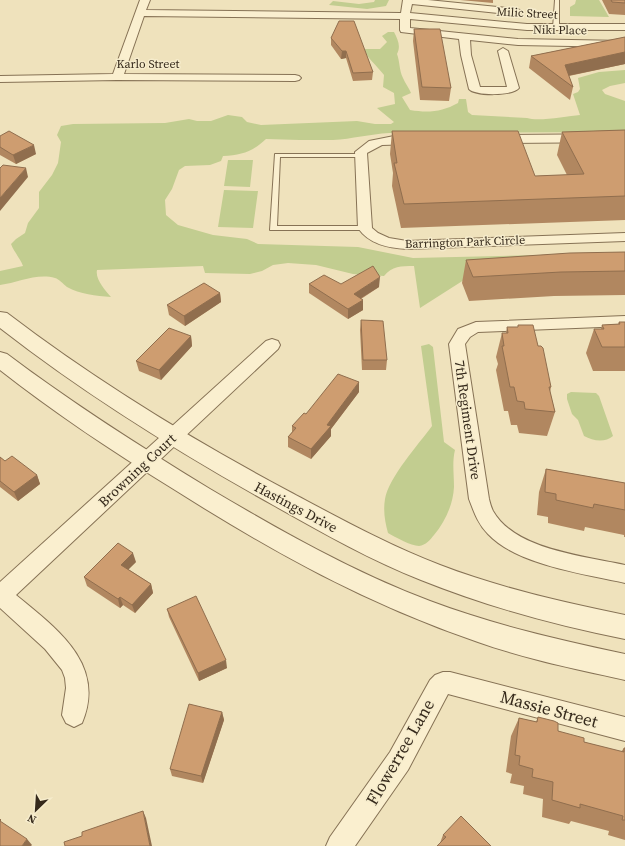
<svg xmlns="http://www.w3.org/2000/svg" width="625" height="846" font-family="'Source Serif 4',serif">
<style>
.green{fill:#c2cd90}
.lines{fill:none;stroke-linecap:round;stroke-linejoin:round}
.service-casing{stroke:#867255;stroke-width:2}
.minor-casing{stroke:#867255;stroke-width:2}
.tertiary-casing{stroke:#867255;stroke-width:2}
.service{fill:#faefcf;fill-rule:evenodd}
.minor{fill:#faefcf;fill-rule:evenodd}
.tertiary{fill:#faefcf;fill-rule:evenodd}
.wall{fill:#b18760}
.shaded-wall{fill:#906e4e}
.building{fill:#ce9d70;stroke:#906e4e}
.labels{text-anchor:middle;stroke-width:3;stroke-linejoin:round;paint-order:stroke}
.far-street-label{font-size:12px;fill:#35291b;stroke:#f6eccc}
.street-label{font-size:14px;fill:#35291b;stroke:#f6eccc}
.near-street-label{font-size:17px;fill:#35291b;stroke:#f6eccc}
</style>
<rect width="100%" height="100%" fill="#efe2bc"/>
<path class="green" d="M375 0H389L386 6 367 9 329 5 333 1 359 4 374 2Z
M576 0H599L609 17 570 16V7L575 4Z
M388 32H394C398 40 401 46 397 54 400 62 399 70 403 78 405 83 409 88 411 93L402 97 410 110C428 113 442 112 458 103L459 99H466L468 112 472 115 527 118C538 122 567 116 580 115L573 94 578 92 580 89 578 78 599 72 625 70V83L610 86 602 90 605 94 625 101V132L389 133C370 134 352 139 333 140 311 140 288 140 266 139 252 152 242 155 223 156L221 161 210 165 185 166 179 170 172 189 165 200 166 215 178 225 213 235 247 239 258 244 358 247 413 258 625 253 489 264 420 308 414 266C401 266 392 266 384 276L353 274 316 265 288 263 273 265 262 271 250 274 205 273 203 266 97 270C95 279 105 290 111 297 96 296 80 294 67 287 63 284 59 279 55 278 36 273 18 283 0 285V271L23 266C20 258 14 252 11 244L16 239 25 233 28 223 39 208V192L52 175 58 163 61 142 57 135 61 126 73 124 165 123 189 119 197 121H211L228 115 242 117 247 122 261 125 357 121 375 124H391L394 122 377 108 395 104 394 93 383 87 384 75C378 67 366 57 364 49H380L387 42 382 36Z
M228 160H253L250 187 224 186Z
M224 190 258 191 253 228 218 227Z
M429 344 433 347 444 442 455 450C452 462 454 474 454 487 453 505 445 522 434 535 430 540 426 545 419 546 411 546 395 537 388 533 385 522 383 511 385 499 389 477 418 445 432 426L421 346Z
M571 392 596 393 599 396 613 436C605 443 593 441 584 436L578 420 572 414 567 399V394Z"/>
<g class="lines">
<g class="service-casing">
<path id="service" d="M555 0H559V28L556 30 553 28Z
M275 154H363V156L361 157H280L277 226H368V230H270Z"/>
</g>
<g class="minor-casing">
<path id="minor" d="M140 0H150L146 10 401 13 403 0H428L518 9 523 12 518 15 412 4 410 13 527 24H625V30H527L410 19V28L518 39 625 41V47L518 45 470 40 471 55 480 87H507L498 51 503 48 508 51 519 88C513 96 475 96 469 89L461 55 459 39 401 32 400 30V19L144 16 124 74 295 75 299 76 301 78 299 80 295 81 117 80 0 82V76L113 74Z
M625 134V142L497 143 493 142 491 139 493 136 497 135Z
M394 136 419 137 421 140 419 143 415 144 382 145 367 153 372 228 378 233 389 238 407 241 625 233V241L407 249C388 248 369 244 358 228L355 152 369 141Z
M625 316V326L478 332 470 337 465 344 489 499C490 503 491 507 493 511 515 550 585 556 625 565V583C585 574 517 565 488 534 478 524 474 512 469 499L449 344 458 329 476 322Z
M272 339 278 341 280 345 278 349 16 595C56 628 107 664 82 723L74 727 66 723 62 715 66 688 65 678 62 670 45 649 0 608V582L266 341Z
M443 672H450L625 717V741L448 694 408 770 355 846H326L330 837 390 752 430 680 435 675Z"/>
</g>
<g class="tertiary-casing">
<path id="tertiary" d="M0 312 7 313C96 381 191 439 290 492 339 518 388 545 440 565 500 588 562 602 625 615V639C555 625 488 607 421 580 370 560 321 532 273 505 178 452 86 395 0 328Z
M0 352 7 354C72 403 141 447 210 489 281 531 353 572 430 601 494 625 559 640 625 654V680C576 669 526 659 478 642 367 604 273 552 175 490 115 453 56 414 0 370Z"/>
</g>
<use href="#service" class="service"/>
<use href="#minor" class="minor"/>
<use href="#tertiary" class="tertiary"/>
</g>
<path class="wall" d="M460 0H493V3Z
M602 0H625V15L609 14Z
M414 29 451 88 449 101 420 100 413 41Z
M625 37V64L569 76 573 87 570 100 529 68 531 56Z
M331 38 373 72 372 80 353 81 346 58 341 59 331 45Z
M625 130V220L401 228 392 186 393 173 390 154 392 131 535 176 567 175 557 155 562 132Z
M0 136 36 154 16 164 0 155Z
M625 252V295L554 296 469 301 462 283 466 260Z
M309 284H341L379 287 361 299 363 310 348 319 309 293Z
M220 293 221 302 185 326 169 315 167 305Z
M361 320 387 360 386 370H362L360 330Z
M619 322H625V371H593L586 353 594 329H601L602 325 618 324Z
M518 325 538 346 551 387 550 392 555 412 547 436 519 433 517 425H511L508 411H504L496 370 498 364 496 357 502 333H506L507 327H518Z
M191 336 192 346 161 380 139 371 136 361Z
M359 392 331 429V436L311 459 288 447V437L292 432V426L306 414Z
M0 457 5 461 37 475 40 484 18 501 0 487Z
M546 469 625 483V537H624V535L585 527 584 531 548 523V517L537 515 539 492Z
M136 562 128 569 151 584 153 593 135 613 123 605 120 608 87 586 84 577Z
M167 609 227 668 199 681 169 617Z
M222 712 224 720 203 783 172 776 170 769Z
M538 717 558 731 584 742 621 752 624 748H625V840L608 835 609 831 571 821 569 824 542 817 543 799 523 794 524 786 510 783 512 774 506 772 511 736 519 718 536 722Z
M443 835 491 846 440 843Z"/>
<path class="shaded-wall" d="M342 51H346V58L341 59Z
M625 52V64L562 77 565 65Z
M34 145 36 154 16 164 13 155Z
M26 168 28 177 0 211V198Z
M380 277 379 287 353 303 354 294Z
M220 293 221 302 185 326 184 316Z
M363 300V310L348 319V309Z
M191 336 192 346 161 380 159 370Z
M359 382V392L331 429V436L311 459V449L327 425Z
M37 475 40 484 18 501 14 492Z
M133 553 136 562 124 574 121 565Z
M151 584 153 593 135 613 132 605Z
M120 597 123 605 120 608 118 599Z
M226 660 227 668 199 681 198 673Z
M222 712 224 720 203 783 201 776Z
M143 811 146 818 152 846H150Z
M27 839 32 845 31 846H22Z"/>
<path class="building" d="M611 0H625V3L612 2Z
M339 21H354L373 72 353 73 346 51H342L331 38Z
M414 29H440L451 88 422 87Z
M625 37V52L565 65 573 87 531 56Z
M625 130V196L404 204 394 163H397L392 131H518L535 176 584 174 562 132Z
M9 131 34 145 13 155 0 147V136Z
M3 165 26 168 0 198V168Z
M625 252V271L561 272 473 277 466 260 570 253Z
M373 266 380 277 354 294 363 300 348 309 309 284 324 275 341 284Z
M204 283 220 293 184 316 167 305Z
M361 320 383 321 387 360H363Z
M619 322H625V347H602L594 329H604L602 325 620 324Z
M518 325H533L538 346H541L543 348 551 387H549L555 412 525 409 524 402 517 401 514 387H510L502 346H504L502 333H508L507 327H518Z
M169 328 191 336 159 370 136 361Z
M338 374 359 382 327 425 331 426 311 449 288 437 296 428 292 426 304 413 306 414Z
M12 456 37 475 14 492 0 481V457L5 461Z
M546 469 625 483V510L594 504 593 508 556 500V494L545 492Z
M118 543 133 553 121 565 151 584 132 605 120 597 118 599 84 577Z
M196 596 226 660 198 673 167 609Z
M189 704 222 712 201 776 170 769Z
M538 717 554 721 558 723V731L584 738V742L624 752V748H625V820H622L623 816 580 804V808L552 800 553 782 532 777 533 769 519 765 520 756 515 755 519 718 537 722Z
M143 811 150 846H65L64 842 82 836V832Z
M461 816 491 846H437L446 837 443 835Z
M0 819 1 820 0 821 27 839 22 846H0Z"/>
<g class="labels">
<g class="far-street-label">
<text transform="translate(527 13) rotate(3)" y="4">Milic Street</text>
<text transform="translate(560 30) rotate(1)" y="4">Niki Place</text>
<text x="148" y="68">Karlo Street</text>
<text transform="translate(465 242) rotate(-2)" y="4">Barrington Park Circle</text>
</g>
<g class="street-label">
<text transform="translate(468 420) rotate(82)" y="5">7th Regiment Drive</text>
<text transform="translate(137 470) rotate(-43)" y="5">Browning Court</text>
<text transform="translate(296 507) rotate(28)" y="5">Hastings Drive</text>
</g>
<g class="near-street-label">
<text transform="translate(549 709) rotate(15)" y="6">Massie Street</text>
<text transform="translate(400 752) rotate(-60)" y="6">Flowerree Lane</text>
</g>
</g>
<g transform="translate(36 810) rotate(205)" stroke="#f6eccc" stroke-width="3" paint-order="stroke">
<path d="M0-3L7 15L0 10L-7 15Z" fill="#35291b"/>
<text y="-6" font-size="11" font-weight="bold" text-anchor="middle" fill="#35291b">N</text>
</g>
</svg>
